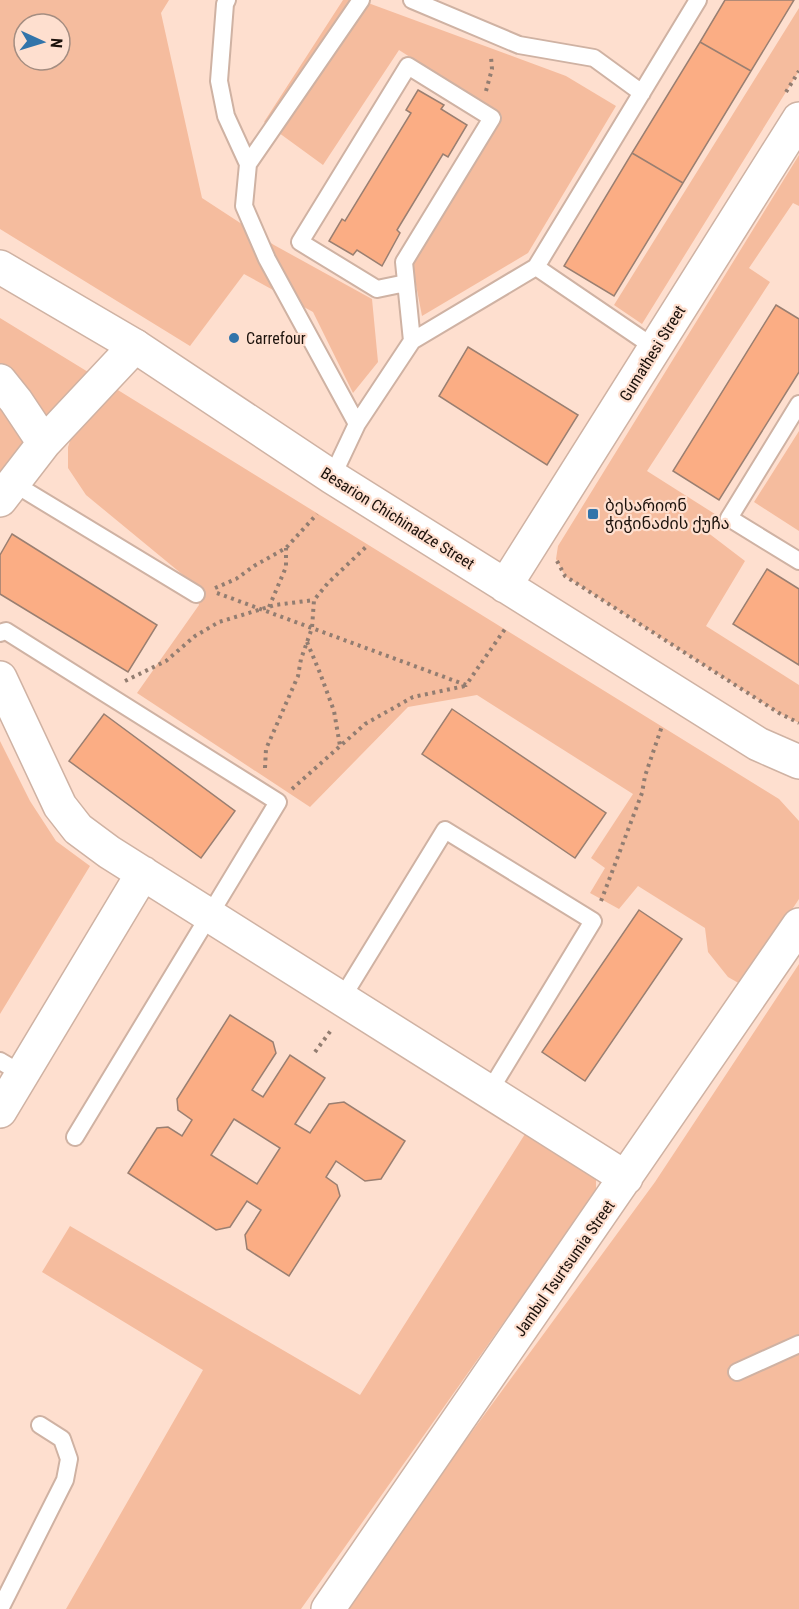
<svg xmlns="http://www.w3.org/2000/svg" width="799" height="1609" font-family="'Roboto Condensed','Noto Sans Georgian',sans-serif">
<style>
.green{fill:#f5bc9e;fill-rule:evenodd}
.building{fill:#fbad84;stroke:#9a7f71;stroke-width:1.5;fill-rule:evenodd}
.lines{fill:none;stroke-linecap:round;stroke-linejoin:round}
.service-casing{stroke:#cfb2a3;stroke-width:20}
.minor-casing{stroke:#cfb2a3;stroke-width:36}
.tertiary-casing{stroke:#cfb2a3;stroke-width:36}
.path{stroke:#927d71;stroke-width:4;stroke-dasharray:3 4.5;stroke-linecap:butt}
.service{stroke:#fff;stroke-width:16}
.minor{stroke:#fff;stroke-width:33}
.tertiary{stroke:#fff;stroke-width:33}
.poi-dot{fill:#3274aa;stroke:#fedfcf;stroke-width:2}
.labels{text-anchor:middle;stroke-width:4.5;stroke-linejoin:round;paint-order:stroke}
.poi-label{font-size:16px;fill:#1c120c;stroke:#fedfcf;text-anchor:start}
.street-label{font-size:16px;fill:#1c120c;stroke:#fedfcf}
</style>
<rect width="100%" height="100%" fill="#fedfcf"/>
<path class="green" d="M0 0H169L161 13 202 198 274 245 372 299 378 362 353 393 313 312 244 274 190 346 0 229ZM24 24H60V60H24Z
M343 0H360L566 76 616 106 528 253 422 316 412 264 502 116 399 50 323 165 264 122Z
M799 8V71L642 324 614 305Z
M799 155V206L793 203 749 268 770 282 647 471 718 516 707 532 745 561 706 626 799 685V723L779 713 565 576 556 559 558 546Z
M0 318 93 375 43 425 0 372Z
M113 387 779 799 799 821V899L742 985 728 977 708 952 705 928 638 886 619 909 590 893 605 868 591 858 633 794 477 695 408 707 310 807 137 693 199 605 194 584 86 495 68 468V447L72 435Z
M0 398 32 440 0 485Z
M799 431V531L754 502Z
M0 741 30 801 56 841 90 866 0 1014Z
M799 964V1609H342L655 1182Z
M525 1134 596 1177V1192L301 1609H66L203 1370 42 1272 70 1226 360 1395Z"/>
<path class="building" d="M725 0H794L751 71 700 42Z
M700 42 751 71 683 183 632 153Z
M418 90 444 105 441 109 467 125 448 157 443 154 397 230 400 233 382 266 357 250 353 255 329 241 342 219 345 221 411 113 406 110Z
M632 153 683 183 614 296 564 266Z
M776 305 799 319V372L719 500 673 471Z
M468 347 578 415 547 465 439 396Z
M12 534 157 625 128 672 0 594V555Z
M767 569 799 589V665L733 624Z
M452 709 606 813 575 858 422 754Z
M104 714 235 811 201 858 69 761Z
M639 910 682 939 585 1081 542 1052Z
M230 1015 273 1042 276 1053 252 1090 263 1097 290 1055 325 1078 295 1124 310 1133 329 1104 344 1102 405 1141 381 1179 365 1181 336 1161 326 1177 337 1185 340 1196 289 1276 247 1249 245 1235 261 1210 247 1201 230 1227 216 1230 128 1173 157 1128 168 1127 182 1136 192 1120 178 1110 177 1099ZM234 1119 280 1148 257 1184 211 1155Z"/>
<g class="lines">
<g class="service-casing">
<path id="service" d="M227 0 225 4 219 81 226 116 248 164
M412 0 519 45 594 58 642 93
M412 341 536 267
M655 348 536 267 698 0
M799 404 729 518 799 561
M357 424 412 341 404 262 492 118 408 66 300 242 377 289 406 283
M332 477 357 424 267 259 244 206 248 164 361 0
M13 483 196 594
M0 633 6 631 278 802 75 1137
M342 998 445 830 593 921 489 1092
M0 1061 22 1074
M737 1372 799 1344
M0 1609 65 1480 69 1459 62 1439 40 1425"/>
</g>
<g class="minor-casing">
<path id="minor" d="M0 381 16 401 44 443
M0 500 44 443 135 346
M0 678 60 806 78 829 109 852 626 1178
M0 1111 143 873
M328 1609 799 925"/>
</g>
<g class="tertiary-casing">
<path id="tertiary" d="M0 267 135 346 332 477 758 744 799 762
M505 586 799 119"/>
</g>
<path class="path" d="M486 91 492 69 491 57
M786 92 799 71
M557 561 565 576 779 713 799 723
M215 588 236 579 254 566 286 548 317 514
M217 593 466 685 505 629
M269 607 286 567V548
M307 642 320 673 334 711 340 746
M125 681 166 661 195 636 219 622 275 605 314 600
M265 768 266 749 298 676 301 659 312 628 314 600 328 583 368 545
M292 789 365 724 413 697 465 686
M601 901 642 793 645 776 662 726
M315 1052 332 1029"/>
<use href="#service" class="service"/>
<use href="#minor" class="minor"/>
<use href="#tertiary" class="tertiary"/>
</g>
<g class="poi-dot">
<circle cx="234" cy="338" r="6"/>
<rect x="587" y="508" width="12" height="12" rx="3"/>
</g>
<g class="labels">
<g class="poi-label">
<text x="246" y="344">Carrefour</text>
<text x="605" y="511">ბესარიონ<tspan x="605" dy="18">ჭიჭინაძის ქუჩა</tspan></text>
</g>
<g class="street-label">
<text transform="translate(652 353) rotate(-58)" y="6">Gumathesi Street</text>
<text transform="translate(398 518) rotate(32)" y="6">Besarion Chichinadze Street</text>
<text transform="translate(564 1268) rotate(-55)" y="6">Jambul Tsurtsumia Street</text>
</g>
</g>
<g transform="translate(42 42) rotate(94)"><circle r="28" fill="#fedfcf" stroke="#a48d81" stroke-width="1.5"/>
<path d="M0-4.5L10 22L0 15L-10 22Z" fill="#3274aa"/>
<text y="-9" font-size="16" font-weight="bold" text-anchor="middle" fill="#1c120c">N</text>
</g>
</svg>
